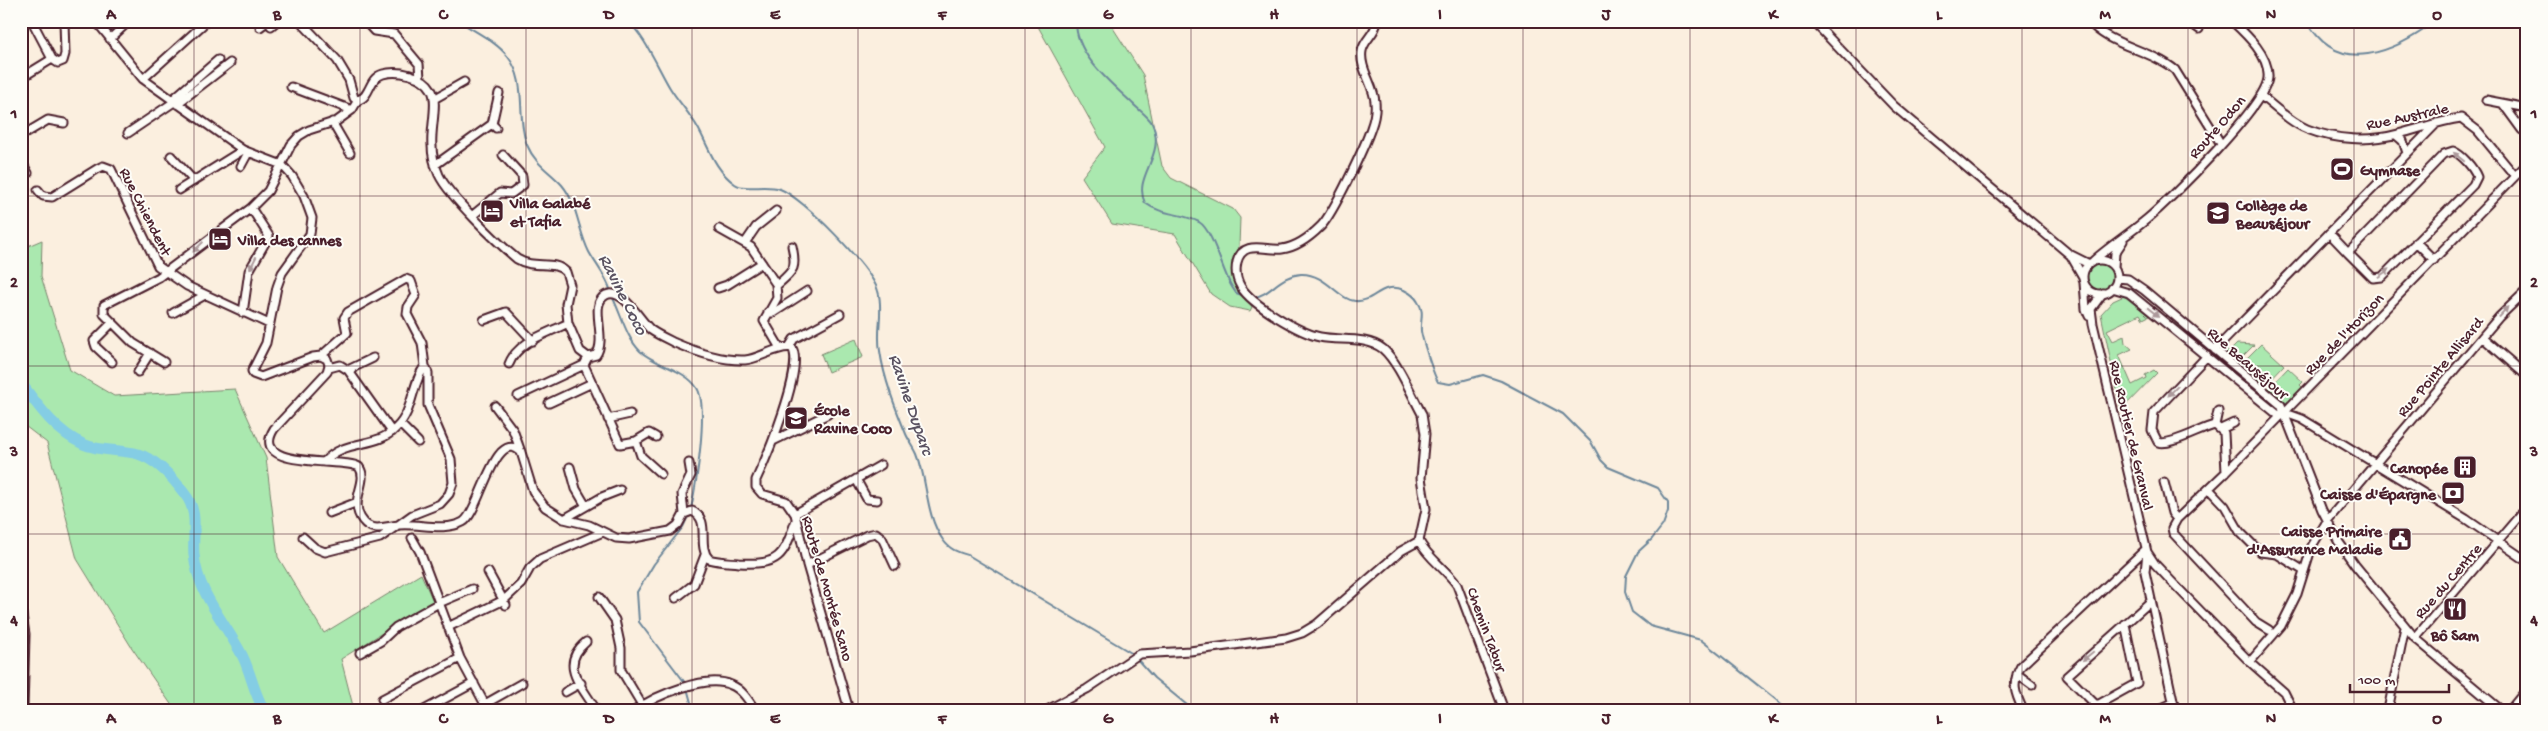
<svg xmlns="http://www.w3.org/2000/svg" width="2548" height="731" font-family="'Gochi Hand',sans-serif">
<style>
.green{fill:#aae8af;stroke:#7a846d}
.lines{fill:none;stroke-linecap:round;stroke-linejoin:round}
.stream{stroke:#6d879a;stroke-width:2}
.river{stroke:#84cde4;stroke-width:11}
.minor-casing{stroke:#4a1f2b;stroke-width:11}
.minor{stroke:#fdfcf7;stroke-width:7}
.oneway{fill:#ac999b}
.grid{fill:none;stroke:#4a1f2b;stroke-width:1;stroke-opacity:0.55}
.labels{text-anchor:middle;stroke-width:4;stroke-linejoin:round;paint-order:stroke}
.street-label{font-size:16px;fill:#4a1f2b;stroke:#fdfcf7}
.poi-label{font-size:16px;font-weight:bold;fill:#4a1f2b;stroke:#fdfcf7;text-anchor:start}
.water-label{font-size:18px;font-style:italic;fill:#5b5362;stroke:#fdfcf7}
.neatline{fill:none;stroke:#4a1f2b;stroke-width:2}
.grid-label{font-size:16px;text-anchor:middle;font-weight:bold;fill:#4a1f2b}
</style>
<rect width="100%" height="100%" fill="#fbefdf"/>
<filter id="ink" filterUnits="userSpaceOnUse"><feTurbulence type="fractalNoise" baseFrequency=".02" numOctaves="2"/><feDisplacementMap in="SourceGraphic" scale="10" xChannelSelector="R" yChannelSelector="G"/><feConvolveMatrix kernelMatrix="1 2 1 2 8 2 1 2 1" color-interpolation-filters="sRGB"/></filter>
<g filter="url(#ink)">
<path class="green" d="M1035 21H1118L1113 28 1143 75 1162 166 1171 178 1233 209 1240 218 1239 246 1232 272 1252 307 1250 311 1230 307 1211 294 1175 234 1112 224 1082 177 1105 147Z
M42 240 41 276 70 370 114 396 235 389 266 458 278 557 324 633 421 574 433 601 341 659 354 710H175L132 648 77 559 47 443 21 423V249Z
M2087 277a13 13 0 1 1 26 0a13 13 0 1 1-26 0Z
M2124 296 2149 316 2143 319 2140 314 2107 330 2113 341 2124 336 2125 343 2132 349 2119 355 2132 385 2146 378 2145 375 2154 370 2157 373 2121 410 2101 314 2113 301Z
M2178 322 2254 386 2255 389 2251 390 2175 326V323Z
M856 339 863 357 828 372 821 354Z
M2229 339 2225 347 2229 352 2237 344 2254 345 2237 362 2222 351V347Z
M2261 344 2284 365 2266 384H2261L2241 366V364Z
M2288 368 2303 382 2300 385 2303 388 2286 405 2268 389Z"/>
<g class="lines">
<path class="stream" d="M459 21C475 32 496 41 508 57 528 82 516 117 527 145 535 164 549 171 562 185 578 204 578 231 589 252 596 265 607 277 611 292
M627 21C644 34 658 68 670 88 678 101 690 114 698 128 709 148 715 170 735 184 745 191 767 184 780 189 802 197 872 268 878 291 884 310 876 331 880 351 884 379 895 407 906 434 909 441 914 447 917 454 928 481 925 515 943 540 950 550 958 552 968 555L1133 654
M1076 21C1075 55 1111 83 1133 104 1139 110 1148 116 1152 123 1167 156 1132 176 1145 203 1161 215 1182 213 1199 222 1213 230 1223 273 1232 287L1236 293 1245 296
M2307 21C2338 78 2395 52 2436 21
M612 296C621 314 626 337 640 351 656 366 685 369 697 388 709 407 696 485 691 509
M1254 297C1271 295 1278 276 1301 274 1325 273 1339 300 1355 301 1375 303 1380 281 1404 290 1410 293 1415 296 1418 302 1425 312 1420 320 1421 331 1422 339 1434 376 1438 382L1450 384 1483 375 1501 381 1563 414 1591 442 1601 460 1608 467 1658 488 1668 502V511L1663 525 1652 539 1638 552 1626 576 1625 592 1632 612 1650 626 1701 640 1789 710
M1136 658 1154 678 1193 710
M686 684 639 622 637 592 654 564 683 527 689 514
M687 688 693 710"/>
<path class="river" d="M21 383C38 406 56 432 83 444 101 452 120 449 138 454 157 460 173 478 184 493 200 512 192 533 194 555 198 595 226 623 243 657 251 674 254 693 264 710"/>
<g class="minor-casing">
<path id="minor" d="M32 21 52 59 58 63 63 61 65 54 64 21
M96 21 143 79 243 150 282 165 292 176 304 196 312 218 310 234 282 273 277 287 266 343 252 371 253 374 261 377 313 357 321 356 327 359 329 365 327 372 274 429C248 471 345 457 359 467 370 482 347 501 363 521 372 533 386 526 399 525 419 523 444 532 463 522 480 513 494 426 521 452L533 491 545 507 564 519 589 525 616 538 629 539 670 531 678 525 684 514 692 511C712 520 696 545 709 559 718 562 729 562 739 563 780 565 783 557 796 520
M300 21 337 60 349 80 354 98 358 100
M365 21 374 31 394 34 419 64 420 78
M1377 21C1376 34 1364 39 1362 51 1359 68 1374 85 1375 102 1376 111 1374 120 1371 128 1365 146 1333 214 1321 226 1311 236 1297 247 1282 249 1266 251 1243 239 1237 262 1235 271 1236 279 1241 287 1252 305 1300 333 1320 337 1339 341 1367 336 1383 349 1398 362 1412 396 1422 414L1425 434 1421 478 1426 509 1419 541
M1813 21 1894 106 2069 254 2089 264
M2089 21C2107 45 2152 50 2175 70L2221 144
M2188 21 2199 29
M271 26 277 21
M260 27 268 21
M110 39 129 21
M26 75 52 59
M143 79 207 21
M291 87 352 110
M2261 96C2275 107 2290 122 2307 129 2335 140 2369 142 2398 134 2419 129 2439 121 2461 118L2478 131 2515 176
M434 99 464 82
M172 100 218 60
M358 100C371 97 368 78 383 74 398 70 423 75 431 89 439 101 430 130 432 146 432 156 435 166 439 175 449 196 498 243 517 259 535 270 553 259 566 272L570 285 566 304 568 323 580 351 588 357 596 355C608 338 588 304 606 295 623 287 640 321 651 330 658 335 667 339 675 343 696 352 722 361 745 360 759 359 781 344 792 348 805 367 766 459 756 480V487L762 494 786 501 795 514 807 565 849 710
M2486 100 2527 108
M177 104 230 63
M2503 104 2522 130
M332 122 350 153
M492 124 499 93
M128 133 174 102
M2396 135 2403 141 2407 153
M21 136 48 120 64 123
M171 156 194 181
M21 161 28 173
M435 165 492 124 496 128
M241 166 248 153
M38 190 43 196 52 197 97 169 103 166 111 169 158 266 187 286 269 324
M179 190 243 150
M2527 210V220
M473 215 500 193 511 194 523 185 522 176 503 155
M719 229 751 247 776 284 777 298 764 321 780 348
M2329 233 2348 253 2444 154 2453 151C2462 155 2473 167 2477 177L2473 185 2382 277 2373 278 2348 253
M2416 242 2434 260
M745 243 756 227 776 211
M2071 256 2083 277
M2083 277a17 17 0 1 1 34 0a17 17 0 1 1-34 0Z
M2093 261C2110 246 2129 234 2147 219 2171 199 2265 106 2268 78 2270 56 2246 34 2232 21
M2114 267 2115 253 2123 241
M2117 278 2128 279 2144 290 2281 405 2322 510 2338 541 2355 565 2415 638 2501 710
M2084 283 2086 309 2089 316
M776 286C794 270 797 269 792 246
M718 288 727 285 762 263
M2112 288 2129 293 2277 414 2291 415 2302 419 2466 519 2527 561
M2103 293 2091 309 2093 324 2147 552 2155 564 2171 581 2250 662 2284 692 2293 710
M768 312 773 313 807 291
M173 313 205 295
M243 313 249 271 269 236 251 208
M484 320 506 312 533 341
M2482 337 2527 376
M789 347 794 339 840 314
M2215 350 2437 123
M2207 356 2154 412 2152 430 2158 442C2169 447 2201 428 2215 425L2224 433 2226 472
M588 357 584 365 620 444 636 441 649 433 656 437
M112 362 96 347 94 341 112 323
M164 362 133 343 104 314V305L159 277 251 208 268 191 291 145 299 136 309 130 337 121 352 110 358 100
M509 364C518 341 547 334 568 323
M329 368 340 365 348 370 373 358
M348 370 392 432
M138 372 150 353
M518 396 584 365
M549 403 592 383
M495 406 513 430 521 452
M608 419 630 414
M400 424 418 442
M2215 425 2218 411
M2221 429 2234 423
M775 440 828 414
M636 441 641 456 661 474
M324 462C345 438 376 449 396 428 414 411 411 384 425 366
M570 467 576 489 586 506
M856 479 867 499 877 500
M2164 482 2172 513 2177 519
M2209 489 2225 506 2240 532 2260 552 2277 554 2304 571
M329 513 355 503
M684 514 682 494 691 475 689 463
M795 514 881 465
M564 519 602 497 620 490
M303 537 315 548 325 552 380 538 412 515 440 504 449 494 453 483 451 459 428 405V373L425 366 422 343 407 314 408 307 416 295 411 281 406 279 348 312 344 318 347 333 321 356
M412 538 420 552 460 658 488 710
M1419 541C1428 558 1446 569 1457 585L1504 710
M2147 552 2145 572 2175 710
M807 565 867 535 876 533 882 538 895 566
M488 572 506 605
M599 597 615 620 621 648V670L642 705
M676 598 694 584 705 555
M21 608 25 634 23 710
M448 627 504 600 521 584 530 568 540 559 603 532
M2269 630 2256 622 2173 533 2172 528 2177 519 2226 472 2527 164
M2415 638 2527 507
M586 642C558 665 582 686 596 710
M360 653 381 641 396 627 439 603 472 589
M2250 662 2281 626 2297 594 2312 546 2327 521 2499 317 2527 290
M2017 674 2032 685
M565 692 581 683
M382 699 460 658
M485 704 522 683
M2095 704 2067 676 2151 601
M424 710 474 683
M636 710C656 695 707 674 731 685 742 689 749 701 755 710
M1047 710 1087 689 1139 654 1190 651 1286 638 1302 633 1317 624 1401 551 1419 541
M2023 710C2015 693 2011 684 2021 666L2146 549
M2088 710 2095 704H2099L2137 683 2125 624
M2157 710 2173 703
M2388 710 2405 627
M2510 710 2527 689"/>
</g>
<use href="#minor" class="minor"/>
</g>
<defs><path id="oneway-solid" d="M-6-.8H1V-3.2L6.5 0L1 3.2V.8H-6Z" transform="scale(1.25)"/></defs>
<g class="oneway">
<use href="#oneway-solid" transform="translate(2459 157) rotate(-140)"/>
<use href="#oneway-solid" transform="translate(198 247) rotate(136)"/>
<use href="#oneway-solid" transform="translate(253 263) rotate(117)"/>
<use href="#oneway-solid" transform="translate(2384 273) rotate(-35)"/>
<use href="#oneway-solid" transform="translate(2153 312) rotate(38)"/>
<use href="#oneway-solid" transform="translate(2503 312) rotate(-47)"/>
<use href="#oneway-solid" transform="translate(2173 391) rotate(134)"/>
<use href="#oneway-solid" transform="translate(2088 656) rotate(140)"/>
</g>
</g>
<path class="grid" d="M194 21V710M360 21V710M526 21V710M692 21V710M858 21V710M1025 21V710M1191 21V710M1357 21V710M1523 21V710M1690 21V710M1856 21V710M2022 21V710M2188 21V710M2354 21V710M21 196H2527M21 366H2527M21 534H2527"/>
<defs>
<g id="stadium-square" transform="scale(1.25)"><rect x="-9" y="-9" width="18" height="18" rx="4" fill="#4a1f2b" stroke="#fdfcf7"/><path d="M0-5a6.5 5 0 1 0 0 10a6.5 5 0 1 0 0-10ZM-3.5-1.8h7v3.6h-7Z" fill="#fff"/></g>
<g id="hotel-square" transform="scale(1.25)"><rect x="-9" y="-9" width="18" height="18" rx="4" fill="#4a1f2b" stroke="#fdfcf7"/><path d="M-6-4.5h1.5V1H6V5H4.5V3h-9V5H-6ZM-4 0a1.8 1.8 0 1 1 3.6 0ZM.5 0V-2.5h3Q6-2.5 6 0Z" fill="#fff"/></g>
<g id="school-square" transform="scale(1.25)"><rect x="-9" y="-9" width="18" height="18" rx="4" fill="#4a1f2b" stroke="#fdfcf7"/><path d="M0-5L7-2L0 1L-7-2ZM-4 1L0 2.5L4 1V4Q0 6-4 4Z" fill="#fff"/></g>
<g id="building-square" transform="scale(1.25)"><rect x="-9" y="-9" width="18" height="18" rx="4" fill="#4a1f2b" stroke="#fdfcf7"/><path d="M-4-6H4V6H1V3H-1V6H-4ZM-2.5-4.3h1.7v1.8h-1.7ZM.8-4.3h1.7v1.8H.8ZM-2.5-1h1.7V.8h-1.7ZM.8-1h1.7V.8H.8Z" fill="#fff"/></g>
<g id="bank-square" transform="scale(1.25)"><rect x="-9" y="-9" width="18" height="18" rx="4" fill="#4a1f2b" stroke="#fdfcf7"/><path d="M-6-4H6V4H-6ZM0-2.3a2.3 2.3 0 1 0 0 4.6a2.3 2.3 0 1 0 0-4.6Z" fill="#fff"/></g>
<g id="civic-square" transform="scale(1.25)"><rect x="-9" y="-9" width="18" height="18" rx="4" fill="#4a1f2b" stroke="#fdfcf7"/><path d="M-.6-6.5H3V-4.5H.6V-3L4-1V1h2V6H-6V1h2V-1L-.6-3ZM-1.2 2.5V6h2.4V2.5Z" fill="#fff"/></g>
<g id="restaurant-square" transform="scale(1.25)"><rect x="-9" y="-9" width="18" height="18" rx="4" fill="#4a1f2b" stroke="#fdfcf7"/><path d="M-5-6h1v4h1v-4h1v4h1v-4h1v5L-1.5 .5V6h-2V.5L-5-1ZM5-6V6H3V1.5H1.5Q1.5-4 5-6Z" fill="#fff"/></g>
</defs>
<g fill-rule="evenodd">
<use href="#stadium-square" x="2342" y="169"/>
<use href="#hotel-square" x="492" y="211"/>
<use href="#school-square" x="2218" y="213"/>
<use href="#hotel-square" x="220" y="239"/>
<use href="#school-square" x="796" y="418"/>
<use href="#building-square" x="2465" y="467"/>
<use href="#bank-square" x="2453" y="493"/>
<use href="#civic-square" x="2400" y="539"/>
<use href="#restaurant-square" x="2455" y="609"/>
</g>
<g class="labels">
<g class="street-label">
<text transform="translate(2407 115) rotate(-12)" y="6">Rue Australe</text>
<text transform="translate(2216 126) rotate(-49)" y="6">Route Odon</text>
<text transform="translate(147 211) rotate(63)" y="6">Rue Chiendent</text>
<text transform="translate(2343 333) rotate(-46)" y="6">Rue de l'Horizon</text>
<text transform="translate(2249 362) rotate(41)" y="6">Rue Beauséjour</text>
<text transform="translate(2439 366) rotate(-50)" y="6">Rue Pointe Allisard</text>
<text transform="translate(2133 435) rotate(77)" y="6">Rue Routier de Granval</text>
<text transform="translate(2447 580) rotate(-49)" y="6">Rue du Centre</text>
<text transform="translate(829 588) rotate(74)" y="6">Route de Montée Sano</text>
<text transform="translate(1488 629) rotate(70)" y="6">Chemin Tabur</text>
</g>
<g class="poi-label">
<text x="2360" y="175">Gymnase</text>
<text x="510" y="208">Villa Galabé<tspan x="510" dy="18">et Tafia</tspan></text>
<text x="2236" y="210">Collège de<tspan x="2236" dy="18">Beauséjour</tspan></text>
<text x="238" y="245">Villa des cannes</text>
<text x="814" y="415">École<tspan x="814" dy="18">Ravine Coco</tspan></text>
<text x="2448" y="473" text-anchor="end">Canopée</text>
<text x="2436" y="499" text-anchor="end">Caisse d'Épargne</text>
<text x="2382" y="536" text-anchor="end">Caisse Primaire<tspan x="2382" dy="18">d'Assurance Maladie</tspan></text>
<text x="2455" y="640" text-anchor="middle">Bô Sam</text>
</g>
<g class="water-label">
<text transform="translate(624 294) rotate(63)" y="6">Ravine Coco</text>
<text transform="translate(912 404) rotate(71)" y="6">Ravine Duparc</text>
</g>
</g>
<rect width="2548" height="731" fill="none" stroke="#fdfcf7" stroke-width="55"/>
<path d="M2350 684v8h99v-8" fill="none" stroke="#4a1f2b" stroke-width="2.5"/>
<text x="2358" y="684" font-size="15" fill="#4a1f2b" stroke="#fdfcf7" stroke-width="4" paint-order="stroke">100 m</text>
<rect x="28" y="28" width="2492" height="676" class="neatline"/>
<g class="grid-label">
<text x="111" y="19">A</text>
<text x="277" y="19">B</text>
<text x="443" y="19">C</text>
<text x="609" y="19">D</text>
<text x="775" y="19">E</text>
<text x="942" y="19">F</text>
<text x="1108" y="19">G</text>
<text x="1274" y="19">H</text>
<text x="1440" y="19">I</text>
<text x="1606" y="19">J</text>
<text x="1773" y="19">K</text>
<text x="1939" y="19">L</text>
<text x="2105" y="19">M</text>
<text x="2271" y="19">N</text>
<text x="2437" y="19">O</text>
<text x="14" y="118">1</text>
<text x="2534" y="118">1</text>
<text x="14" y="287">2</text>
<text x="2534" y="287">2</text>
<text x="14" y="456">3</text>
<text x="2534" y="456">3</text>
<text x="14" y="625">4</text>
<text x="2534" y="625">4</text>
<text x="111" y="723">A</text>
<text x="277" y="723">B</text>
<text x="443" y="723">C</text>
<text x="609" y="723">D</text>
<text x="775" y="723">E</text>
<text x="942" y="723">F</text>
<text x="1108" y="723">G</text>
<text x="1274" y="723">H</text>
<text x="1440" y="723">I</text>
<text x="1606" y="723">J</text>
<text x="1773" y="723">K</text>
<text x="1939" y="723">L</text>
<text x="2105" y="723">M</text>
<text x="2271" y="723">N</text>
<text x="2437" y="723">O</text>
</g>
</svg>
